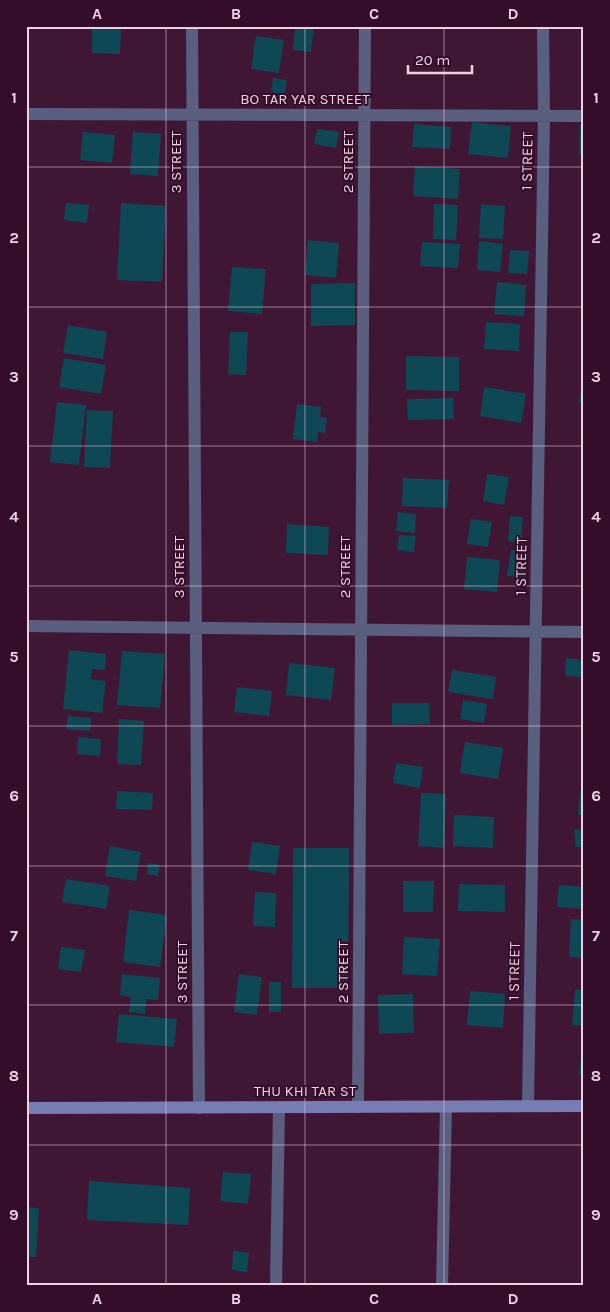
<svg xmlns="http://www.w3.org/2000/svg" width="610" height="1312" font-family="Karla,sans-serif">
<style>
.building{fill:#0f4855}
.lines{fill:none;stroke-linecap:round;stroke-linejoin:round}
.street{stroke:#5a5f80;stroke-width:12}
.secondary{stroke:#767db2;stroke-width:12}
.grid{fill:none;stroke:#ecd1e3;stroke-width:1;stroke-opacity:0.55}
.labels{text-anchor:middle;stroke-width:4;stroke-linejoin:round;paint-order:stroke}
.street-label{font-size:15px;fill:#ecd1e3;stroke:#340d2b}
.neatline{fill:none;stroke:#ecd1e3;stroke-width:2}
.grid-label{font-size:16px;text-anchor:middle;font-weight:bold;fill:#ecd1e3}
</style>
<rect width="100%" height="100%" fill="#3f1735"/>
<path class="building" d="M92 26H121L120 54 92 53Z
M295 26H314L311 52 293 50Z
M256 36 284 40 279 73 251 69Z
M273 78 287 80 285 94 271 92Z
M472 122 511 126 508 158 468 154Z
M414 124 451 127 450 149 412 147Z
M580 125H584V155H579Z
M317 129 339 132 336 148 314 144Z
M83 132 115 135 112 163 80 160Z
M133 132 161 134 158 176 130 174Z
M415 166 460 169 458 199 413 196Z
M66 203 89 205 87 223 64 220Z
M121 203 166 206 162 282 117 280Z
M434 204 458 205 456 240 433 239Z
M481 204 505 206 503 239 479 238Z
M308 240 339 243 336 278 305 275Z
M479 241 503 244 500 272 477 270Z
M422 242 460 244 458 268 420 266Z
M510 250 529 251 527 274 508 273Z
M232 267 266 269 262 314 228 311Z
M497 282 526 285 524 316 494 314Z
M355 283V325L311 326V284Z
M486 322 520 324 519 351 484 349Z
M68 325 107 332 103 359 63 353Z
M230 332H248L246 375 228 374Z
M406 356 459 357V391L406 390Z
M64 358 106 365 101 394 59 387Z
M583 377H584V404L579 403Z
M484 387 526 394 521 423 480 416Z
M453 398 454 419 408 420 407 399Z
M57 402 86 405 79 465 50 462Z
M297 404 321 407 320 417 327 418 325 433 318 432 317 442 293 439Z
M87 410 113 411 110 468 84 467Z
M487 474 509 477 504 505 483 501Z
M403 478 449 480 447 508 402 506Z
M398 512 416 514 415 533 396 531Z
M510 516 523 517 521 542 508 541Z
M471 519 492 522 488 547 467 544Z
M287 524 329 527 328 555 286 553Z
M399 535 416 536 414 552 397 550Z
M511 550 528 552 525 578 507 576Z
M467 557 500 560 497 592 464 589Z
M69 650 106 654 105 670 92 669 91 679 106 681 102 713 63 709Z
M122 651 165 654 160 708 117 705Z
M566 658 584 660V677L565 676Z
M289 663 335 668 331 700 286 695Z
M452 670 496 677 493 699 448 692Z
M237 687 272 691 269 716 234 712Z
M463 700 487 704 484 723 460 719Z
M392 703H429L430 724 392 725Z
M68 716 91 718 90 731 66 729Z
M119 719 144 721 141 765 117 764Z
M78 737 101 739 100 756 77 754Z
M465 742 503 748 498 779 460 773Z
M396 763 423 767 420 788 393 783Z
M117 791 153 793 152 810 116 809Z
M580 791H584V816L578 815Z
M421 793 446 794 444 848 418 846Z
M454 815 494 817 493 848 453 846Z
M584 829V847H576L574 830Z
M252 842 280 846 276 874 248 870Z
M110 846 141 852 136 881 105 876Z
M293 848H349L348 988H292Z
M148 863 160 865 158 876 147 874Z
M66 879 110 886 106 909 62 902Z
M403 881H434L433 912H403Z
M459 884 505 885V912L458 911Z
M559 885 584 887V909L557 907Z
M255 892 276 893 275 927 253 926Z
M129 910 167 915 160 967 123 962Z
M571 919 584 920V958L569 957Z
M404 937 440 939 437 976 402 974Z
M61 947 85 950 81 972 58 969Z
M122 974 160 978 158 1000 147 999 145 1014 129 1012 131 997 120 995Z
M239 974 262 977 257 1015 234 1012Z
M269 982H281V1012H269Z
M575 990H584V1026L572 1025Z
M470 991 505 994 503 1028 467 1025Z
M413 994 414 1033 379 1034 378 995Z
M119 1014 177 1019 174 1047 116 1042Z
M582 1044H584V1075H579Z
M223 1172 251 1174 248 1204 220 1201Z
M89 1181 190 1188 188 1225 89 1220 87 1218Z
M26 1207 39 1208 36 1257H26Z
M233 1251 249 1253 247 1272 232 1270Z"/>
<g class="lines">
<path class="street" d="M192 26 199 1108
M26 114 584 116
M26 626 584 632
M528 1106 544 116 543 26
M358 1107 365 26
M276 1286 279 1107
M442 1286 446 1107"/>
<path class="secondary" d="M26 1108 584 1106"/>
</g>
<path class="grid" d="M166 26V1286M305 26V1286M444 26V1286M26 167H584M26 307H584M26 446H584M26 586H584M26 726H584M26 866H584M26 1005H584M26 1145H584"/>
<g class="labels">
<g class="street-label">
<text x="305" y="104">BO TAR YAR STREET</text>
<text transform="translate(527 161) rotate(-89)" y="5">1 STREET</text>
<text transform="translate(176 162) rotate(-90)" y="5">3 STREET</text>
<text transform="translate(348 162) rotate(-90)" y="5">2 STREET</text>
<text transform="translate(521 566) rotate(-89)" y="5">1 STREET</text>
<text transform="translate(179 567) rotate(-90)" y="5">3 STREET</text>
<text transform="translate(345 567) rotate(-90)" y="5">2 STREET</text>
<text transform="translate(514 971) rotate(-89)" y="5">1 STREET</text>
<text transform="translate(182 972) rotate(-90)" y="5">3 STREET</text>
<text transform="translate(343 972) rotate(-90)" y="5">2 STREET</text>
<text x="305" y="1096">THU KHI TAR ST</text>
</g>
</g>
<rect width="610" height="1312" fill="none" stroke="#340d2b" stroke-width="55"/>
<path d="M408 65v8h64v-8" fill="none" stroke="#ecd1e3" stroke-width="2.5"/>
<text x="415" y="65" font-size="15" fill="#ecd1e3" stroke="#340d2b" stroke-width="4" paint-order="stroke">20 m</text>
<rect x="28" y="28" width="554" height="1256" class="neatline"/>
<g class="grid-label">
<text x="97" y="19">A</text>
<text x="236" y="19">B</text>
<text x="374" y="19">C</text>
<text x="513" y="19">D</text>
<text x="14" y="103">1</text>
<text x="596" y="103">1</text>
<text x="14" y="243">2</text>
<text x="596" y="243">2</text>
<text x="14" y="382">3</text>
<text x="596" y="382">3</text>
<text x="14" y="522">4</text>
<text x="596" y="522">4</text>
<text x="14" y="662">5</text>
<text x="596" y="662">5</text>
<text x="14" y="801">6</text>
<text x="596" y="801">6</text>
<text x="14" y="941">7</text>
<text x="596" y="941">7</text>
<text x="14" y="1081">8</text>
<text x="596" y="1081">8</text>
<text x="14" y="1220">9</text>
<text x="596" y="1220">9</text>
<text x="97" y="1304">A</text>
<text x="236" y="1304">B</text>
<text x="374" y="1304">C</text>
<text x="513" y="1304">D</text>
</g>
</svg>
